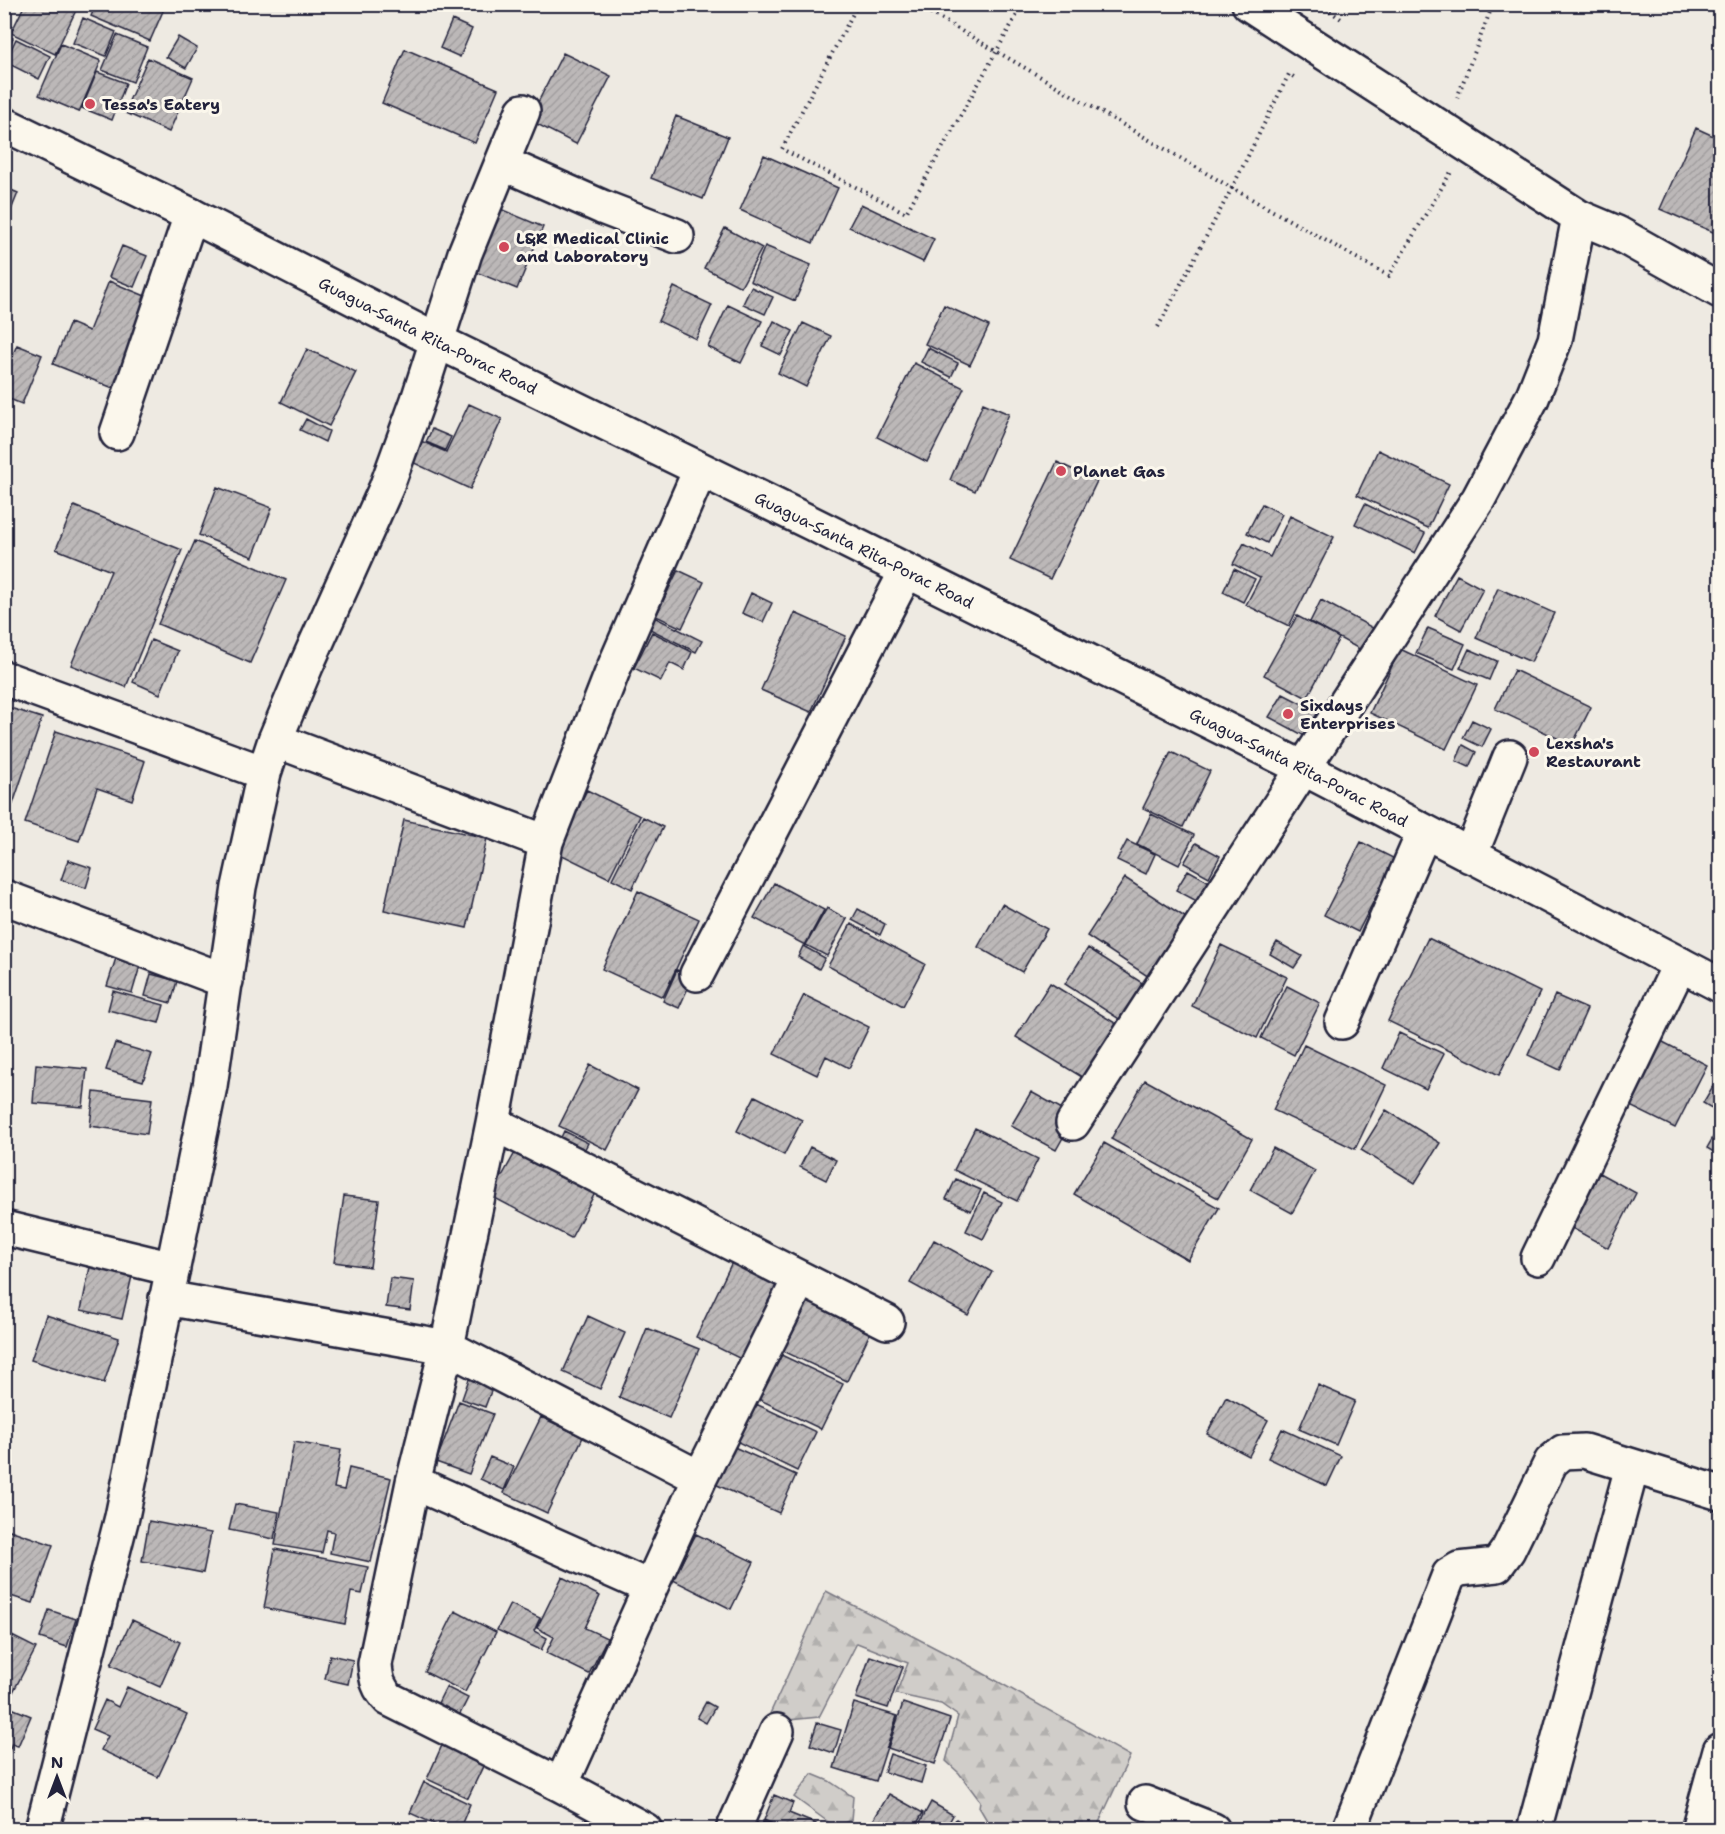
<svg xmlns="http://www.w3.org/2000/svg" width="1725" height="1834" font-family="'Shantell Sans',sans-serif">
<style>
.forest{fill:url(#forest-firs);stroke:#797882;stroke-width:1.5}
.building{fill:url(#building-hatch);stroke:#22223b;stroke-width:1.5}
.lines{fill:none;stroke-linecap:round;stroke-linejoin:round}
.minor-casing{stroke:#22223b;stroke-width:38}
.major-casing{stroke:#22223b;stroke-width:38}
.path{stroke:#22223b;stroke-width:4;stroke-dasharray:1.5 4.5;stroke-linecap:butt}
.minor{stroke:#fbf7ec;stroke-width:33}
.major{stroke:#fbf7ec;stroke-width:33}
.poi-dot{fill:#d1495b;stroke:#fbf7ec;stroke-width:2}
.labels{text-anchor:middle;stroke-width:6;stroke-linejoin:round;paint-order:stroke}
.poi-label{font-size:16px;font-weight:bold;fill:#22223b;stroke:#fbf7ec;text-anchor:start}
.street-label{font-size:16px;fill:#22223b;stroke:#fbf7ec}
</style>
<defs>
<pattern id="forest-firs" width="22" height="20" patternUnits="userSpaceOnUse" patternTransform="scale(1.5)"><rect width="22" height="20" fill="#d0cdc9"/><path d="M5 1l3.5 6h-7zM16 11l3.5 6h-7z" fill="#b2b0ae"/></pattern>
<pattern id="building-hatch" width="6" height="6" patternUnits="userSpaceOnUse" patternTransform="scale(1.5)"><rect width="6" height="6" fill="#bcb8b8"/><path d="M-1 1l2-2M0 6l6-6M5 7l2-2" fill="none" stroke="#a19e9f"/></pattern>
</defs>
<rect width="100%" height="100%" fill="#eeeae2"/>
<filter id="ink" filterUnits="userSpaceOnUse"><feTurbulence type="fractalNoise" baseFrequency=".0167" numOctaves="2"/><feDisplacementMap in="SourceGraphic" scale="12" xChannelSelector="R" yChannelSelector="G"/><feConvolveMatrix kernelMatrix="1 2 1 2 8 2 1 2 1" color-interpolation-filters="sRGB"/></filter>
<g filter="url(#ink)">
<path class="forest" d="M826 1591 972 1667 1130 1756 1096 1829H992L979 1807 980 1801 959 1773 946 1761 958 1716 941 1704 896 1694 908 1663 857 1643 819 1717 789 1720 785 1731 764 1727Z
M812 1774 829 1781 853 1797 851 1820 835 1827 794 1797Z"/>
<path class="building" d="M25 4H79L55 54 11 33Z
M96 4H166L150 41 91 16Z
M83 18 116 32 106 56 73 43Z
M452 20 472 29 460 57 440 48Z
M4 34 13 38 4 56Z
M117 35 147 47 133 82 102 70Z
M178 37 197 48 186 68 166 57Z
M16 39 50 56 39 79 5 62Z
M61 44 101 61 79 112 39 95Z
M405 49 498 89 475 143 382 103Z
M563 53 611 76 576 144 529 120Z
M148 58 193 78 169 132 124 112Z
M97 72 126 83 112 120 82 108Z
M676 116 728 137 703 199 651 178Z
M1696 128 1720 139V235L1660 209Z
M764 155 838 188 813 243 740 210Z
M4 187 18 193 5 225 10 227 4 238Z
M861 204 934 239 923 262 849 227Z
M491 205 543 227 517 289 464 267Z
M725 228 762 248 741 287 704 268Z
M122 246 147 256 134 287 109 277Z
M765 246 811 265 795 301 750 281Z
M109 281 150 298 113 388 53 364 70 323 89 331Z
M674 287 712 305 696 339 658 321Z
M751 287 773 297 765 314 743 304Z
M728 305 762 321 741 363 708 347Z
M944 305 989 326 970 365 925 344Z
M774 321 793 331 781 355 762 346Z
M803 323 831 336 806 387 778 373Z
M17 345 42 355 22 404 4 397V375Z
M928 348 958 363 951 377 921 362Z
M307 349 356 372 329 426 281 402Z
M914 363 964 388 927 462 877 437Z
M983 403 1009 414 975 491 950 480Z
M469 404 502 419 470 489 412 462 421 441 446 452Z
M306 419 329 431 325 442 300 430Z
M432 429 451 437 445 450 426 442Z
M1378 450 1449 484 1428 528 1357 495Z
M1057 462 1097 481 1050 579 1010 560Z
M217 487 272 508 253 557 199 535Z
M1262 504 1282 514 1267 543 1247 533Z
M1365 504 1425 533 1415 553 1355 524Z
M74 506 182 550 126 687 71 665 111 571 56 549Z
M1290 516 1334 537 1289 626 1246 605 1260 578 1233 564 1244 543 1270 557Z
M195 541 286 580 250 663 158 624Z
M1234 569 1255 579 1243 602 1223 592Z
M678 570 704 582 682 628 656 616Z
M1457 575 1483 589 1461 630 1435 616Z
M1498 588 1554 613 1531 662 1476 638Z
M751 593 772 603 763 622 742 613Z
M1321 600 1373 628 1361 650 1310 622Z
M795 613 846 636 811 712 761 690Z
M1297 616 1339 638 1307 698 1264 675Z
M654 617 702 641 696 652 648 628Z
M1428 628 1465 644 1454 669 1416 653Z
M652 632 692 652 684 670 670 663 661 681 634 668Z
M151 640 178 651 160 694 133 682Z
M1400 649 1477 685 1446 749 1370 713Z
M1469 649 1497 661 1489 680 1460 668Z
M1514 670 1591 707 1572 745 1495 709Z
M1283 694 1326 716 1314 741 1269 717Z
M4 706 42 718 13 804 4 801Z
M1472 720 1491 729 1482 747 1463 738Z
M56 731 145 761 132 800 97 788 79 841 25 823Z
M1463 745 1476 752 1469 767 1456 761Z
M1171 752 1210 771 1183 827 1143 808Z
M587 790 640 816 609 878 556 852Z
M1151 814 1194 835 1179 865 1137 844Z
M643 817 663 827 632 889 612 879Z
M404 820 487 838 467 928 384 910Z
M1127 841 1155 854 1146 874 1117 860Z
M1361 842 1395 859 1358 932 1324 915Z
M1196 843 1220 856 1209 877 1184 863Z
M68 860 92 868 86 888 61 880Z
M1188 870 1215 885 1204 905 1176 890Z
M1125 878 1197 925 1158 983 1087 936Z
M774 883 824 910 805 945 754 918Z
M638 891 699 919 663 997 602 969Z
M1002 904 1047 929 1022 972 978 947Z
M827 908 847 919 827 956 806 945Z
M858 909 885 924 880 935 852 920Z
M851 924 925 964 903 1006 828 966Z
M1428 938 1540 992 1499 1075 1388 1021Z
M1277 942 1302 956 1294 968 1270 954Z
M1221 945 1287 977 1257 1038 1192 1006Z
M803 946 825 958 819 969 798 957Z
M1088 948 1153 990 1130 1026 1065 984Z
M116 958 140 966 132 993 107 986Z
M677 970 693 977 679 1008 663 1001Z
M151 974 177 981 171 1003 145 996Z
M1050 983 1128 1031 1095 1085 1016 1037Z
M1287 986 1320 1003 1294 1055 1261 1038Z
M113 991 164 1005 159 1023 108 1010Z
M804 995 869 1027 849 1068 826 1056 817 1075 774 1054Z
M1555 995 1587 1009 1560 1070 1528 1055Z
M1399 1033 1444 1054 1426 1089 1383 1068Z
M1661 1041 1707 1065 1675 1128 1628 1105Z
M115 1043 152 1054 143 1081 106 1070Z
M1304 1045 1386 1085 1355 1149 1273 1110Z
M36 1064 87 1069 83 1107 33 1103Z
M590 1065 638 1090 607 1150 559 1126Z
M1720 1074V1113L1703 1103Z
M1145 1080 1252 1139 1218 1198 1111 1139Z
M94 1092 152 1099 147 1134 90 1126Z
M1031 1092 1075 1116 1056 1150 1011 1126Z
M755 1096 802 1120 784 1155 737 1131Z
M1386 1110 1440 1143 1415 1183 1361 1150Z
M1720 1125V1156L1707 1148Z
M975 1128 1038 1159 1017 1201 954 1170Z
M564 1131 588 1143 581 1156 558 1144Z
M1104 1143 1219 1208 1188 1260 1074 1194Z
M810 1147 836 1160 826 1180 800 1167Z
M1273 1148 1315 1171 1292 1213 1250 1190Z
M516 1151 595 1193 571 1238 491 1196Z
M1599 1173 1636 1193 1608 1248 1570 1227Z
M956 1179 981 1190 971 1211 946 1199Z
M984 1193 1002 1202 983 1239 966 1231Z
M344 1196 379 1200 370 1267 334 1262Z
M934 1240 992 1272 968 1315 910 1283Z
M733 1260 783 1284 745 1361 696 1337Z
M90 1267 132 1276 122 1319 81 1310Z
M390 1278 414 1281 410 1310 386 1307Z
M807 1296 873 1327 847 1381 781 1350Z
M46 1315 119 1338 104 1383 31 1360Z
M588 1316 625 1333 600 1389 563 1372Z
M647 1328 699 1349 669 1418 619 1397Z
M777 1353 843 1384 821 1429 756 1398Z
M469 1379 493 1386 485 1407 462 1399Z
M1318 1385 1355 1401 1336 1445 1299 1429Z
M1226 1397 1268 1420 1249 1456 1207 1434Z
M459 1401 493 1414 469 1474 436 1462Z
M756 1404 816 1432 797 1471 738 1442Z
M541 1417 583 1437 547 1513 504 1493Z
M1282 1429 1341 1456 1327 1486 1268 1458Z
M294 1442 341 1450 334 1488 344 1490 349 1468 391 1478 371 1562 330 1553 334 1532 327 1530 322 1553 275 1545Z
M732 1446 796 1475 779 1513 715 1484Z
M490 1457 514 1467 504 1490 480 1479Z
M235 1504 279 1512 274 1539 229 1530Z
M149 1521 211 1533 203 1573 142 1561Z
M4 1528 53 1545 33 1603 4 1594Z
M696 1534 754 1562 731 1609 673 1580Z
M275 1549 368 1567 362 1594 351 1592 345 1624 264 1608Z
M562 1577 600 1596 585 1628 607 1638 589 1674 546 1653 554 1637 537 1628Z
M510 1604 540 1618 534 1631 547 1638 541 1650 497 1630Z
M49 1610 76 1619 67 1647 40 1638Z
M455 1611 496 1632 465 1692 425 1672Z
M132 1620 180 1642 160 1687 111 1665Z
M4 1632 36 1648 12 1694 4 1690Z
M330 1655 353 1660 348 1684 325 1679Z
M870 1656 903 1667 888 1708 856 1698Z
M127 1687 187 1715 158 1777 101 1750 108 1736 92 1729 105 1700 118 1707Z
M446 1687 468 1698 459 1716 437 1705Z
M706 1702 715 1707 706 1723 697 1718Z
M854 1703 897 1716 876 1781 834 1768Z
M903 1703 950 1719 935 1764 888 1748Z
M4 1705 31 1716 18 1746 12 1744 4 1761Z
M817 1723 841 1730 834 1753 810 1745Z
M443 1743 485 1762 468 1798 427 1779Z
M890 1754 926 1766 921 1783 884 1772Z
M424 1782 470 1804 459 1830H447L410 1813Z
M889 1794 923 1813 913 1830 868 1829Z
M774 1795 793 1803 789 1813 816 1824 814 1830H787L764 1820Z
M931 1802 953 1815 945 1830H916Z
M956 1819 974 1830H949Z
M763 1821 783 1830H760Z"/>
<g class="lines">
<g class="minor-casing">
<path id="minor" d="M1249 4 1579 217 1617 233 1720 291
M502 163 602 207 677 236
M117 433 191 215
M4 678 264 773
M275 740 546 842
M1470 856 1510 757
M4 897 226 981
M697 974 906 572
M1342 1022 1424 832
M493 1123 887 1322
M1073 1123 1479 498 1532 398 1555 340 1579 217
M4 1228 173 1269
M1538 1258 1680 964
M166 1298 447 1347 700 1478
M413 1482 649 1587
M561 1785 700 1478 799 1280
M1145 1803 1213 1830
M42 1830 122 1517 210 1086 239 887 264 773 275 740 306 666 386 488 418 400 465 253 523 111
M645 1830 561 1785 389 1699C378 1688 376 1679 375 1664L413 1482 447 1347 493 1123 546 842 613 670 700 470
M733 1830 777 1731
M1349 1830 1449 1575 1459 1569 1497 1565 1508 1550 1551 1462 1563 1452 1584 1451 1720 1493
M1534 1830 1632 1467
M1698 1830 1720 1750"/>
</g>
<g class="major-casing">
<g id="major">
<path id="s1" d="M4 124 191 215 437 341 811 523 1305 769 1720 985"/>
</g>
</g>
<path class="path" d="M858 4 782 149 906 213 1023 4
M915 4 1232 188 1289 74 1297 79
M1320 4 1344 21
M1457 98 1493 4
M1158 327 1232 188 1389 276 1451 172"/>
<use href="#minor" class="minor"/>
<use href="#major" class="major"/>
</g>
</g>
<g class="poi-dot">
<circle cx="90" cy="104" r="6"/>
<circle cx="504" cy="247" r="6"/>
<circle cx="1061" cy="471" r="6"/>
<circle cx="1288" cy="714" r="6"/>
<circle cx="1534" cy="752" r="6"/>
</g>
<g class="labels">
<g class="poi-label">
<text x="102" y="110">Tessa's Eatery</text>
<text x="516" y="244">L&amp;R Medical Clinic<tspan x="516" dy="18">and Laboratory</tspan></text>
<text x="1073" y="477">Planet Gas</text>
<text x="1300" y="711">Sixdays<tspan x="1300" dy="18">Enterprises</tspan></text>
<text x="1546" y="749">Lexsha's<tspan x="1546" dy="18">Restaurant</tspan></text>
</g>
<g class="street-label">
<text dy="6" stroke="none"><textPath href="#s1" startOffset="474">Guagua-Santa Rita-Porac Road</textPath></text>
<text dy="6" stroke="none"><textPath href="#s1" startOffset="960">Guagua-Santa Rita-Porac Road</textPath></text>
<text dy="6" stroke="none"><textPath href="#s1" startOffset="1446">Guagua-Santa Rita-Porac Road</textPath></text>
</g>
</g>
<rect width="1725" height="1834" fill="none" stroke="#fbf7ec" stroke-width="24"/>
<rect x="12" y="12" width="1701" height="1810" fill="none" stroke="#22223b" stroke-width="2" filter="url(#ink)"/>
<g transform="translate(57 1777)" stroke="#fbf7ec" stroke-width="4.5" paint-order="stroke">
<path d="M0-4.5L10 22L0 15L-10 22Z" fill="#22223b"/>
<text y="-9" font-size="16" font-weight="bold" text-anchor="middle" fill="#22223b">N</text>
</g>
</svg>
